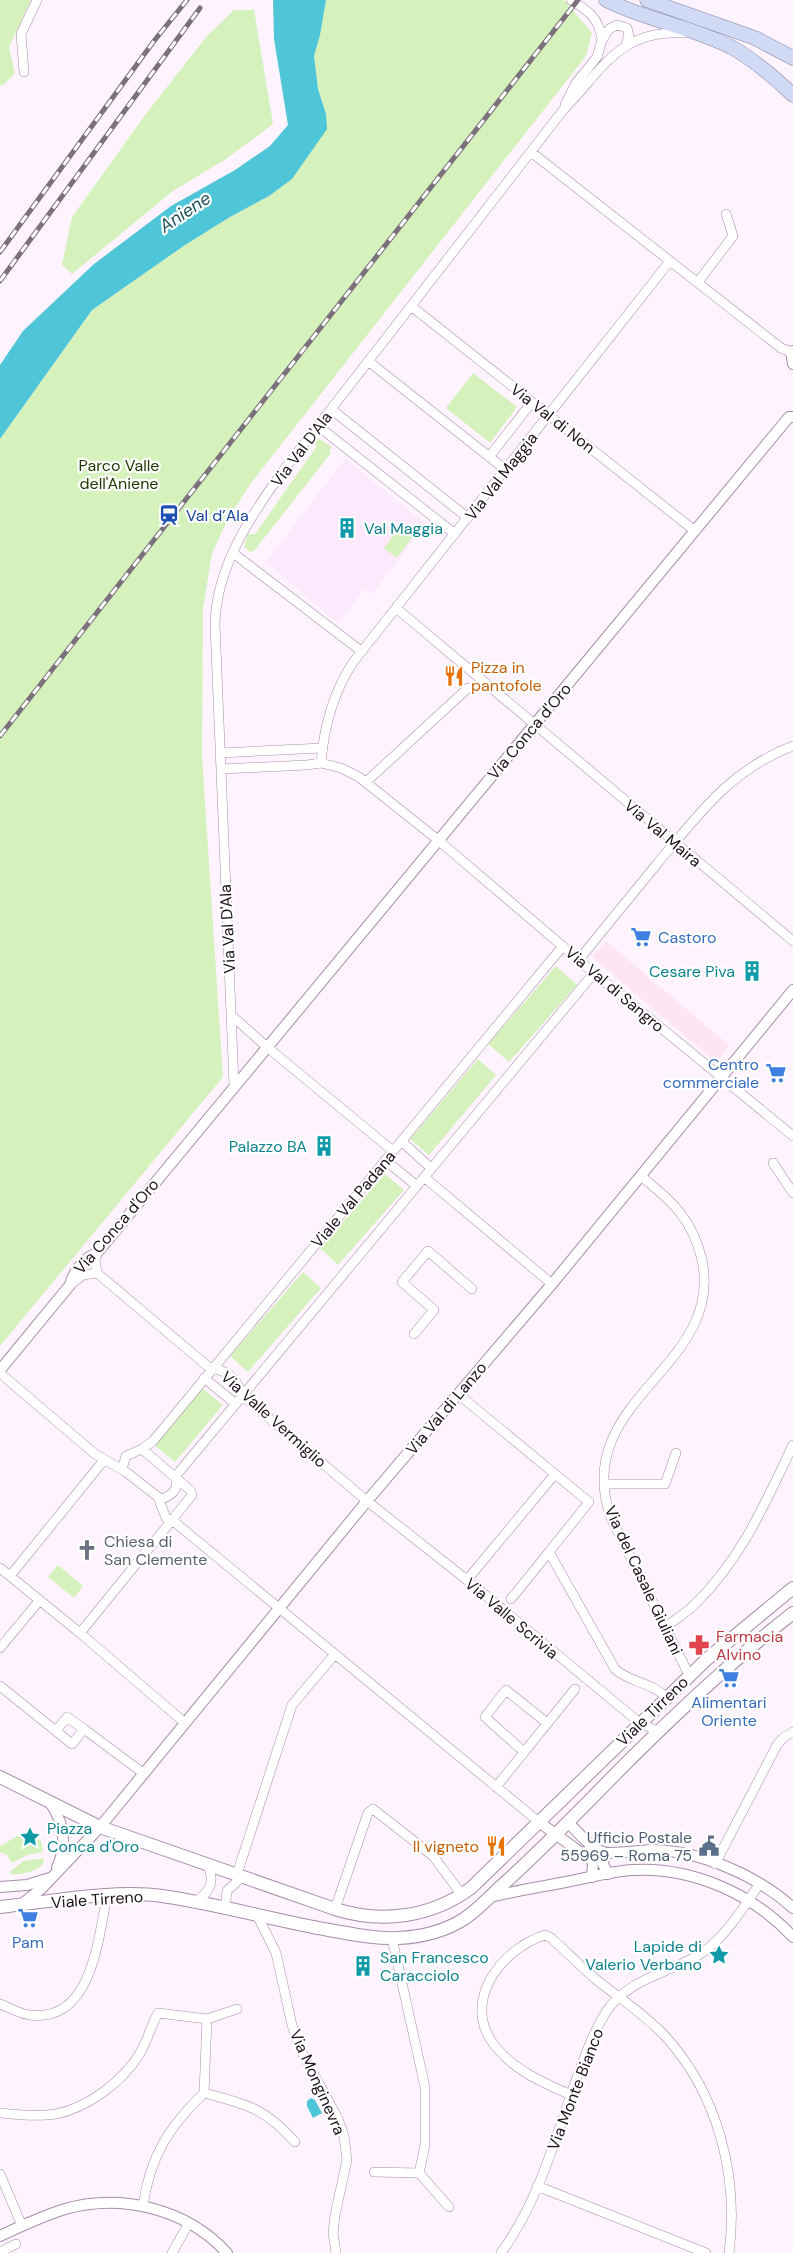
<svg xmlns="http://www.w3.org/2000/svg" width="793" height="2253" font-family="'DM Sans',sans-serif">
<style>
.commercial{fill:#fde6f1}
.built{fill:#fde8fd}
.green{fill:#d5f1bc}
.water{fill:#4fc5d8}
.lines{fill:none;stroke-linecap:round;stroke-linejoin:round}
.minor-casing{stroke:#a78da8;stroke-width:10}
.tertiary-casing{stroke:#a78da8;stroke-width:12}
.secondary-casing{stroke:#a78da8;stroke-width:14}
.primary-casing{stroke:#7e84a4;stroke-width:15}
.minor{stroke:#fff;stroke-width:9}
.tertiary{stroke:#fff;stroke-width:10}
.secondary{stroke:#fff;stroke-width:12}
.primary{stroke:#d1daf5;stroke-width:14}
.rail-casing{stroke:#7b707b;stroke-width:5}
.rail{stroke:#fff;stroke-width:3;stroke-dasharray:9;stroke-linecap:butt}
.labels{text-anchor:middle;stroke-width:4.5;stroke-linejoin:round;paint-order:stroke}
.street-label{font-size:16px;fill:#1c121c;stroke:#fff}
.park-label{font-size:16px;fill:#223802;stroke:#fff}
.transit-label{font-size:16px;fill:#164399;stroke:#fff;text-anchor:start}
.culture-label{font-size:16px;fill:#0d838f;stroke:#fff;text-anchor:start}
.food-label{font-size:16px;fill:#c56008;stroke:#fff;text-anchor:start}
.shop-label{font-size:16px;fill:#366cbe;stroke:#fff}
.worship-label{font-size:16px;fill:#5b616d;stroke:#fff;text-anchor:start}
.health-label{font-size:16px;fill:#be3a42;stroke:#fff;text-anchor:start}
.service-label{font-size:16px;fill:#4e5e75;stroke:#fff;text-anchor:end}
.water-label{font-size:18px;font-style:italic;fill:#20525b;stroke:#fff}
</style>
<rect width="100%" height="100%" fill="#fef3fe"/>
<path class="commercial" d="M606 941 730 1046 716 1062 592 957Z"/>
<path class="built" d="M345 459 426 524 372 594 365 589 338 623 266 562Z"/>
<path class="green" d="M0 0H31L9 47 15 74 3 85H0Z
M326 0H564L592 33 586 56 251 483 228 519 212 553 203 608 202 756 223 1077 0 1346V439L92 310 185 245 230 217 269 196 326 114 318 89 314 56 320 35Z
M234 10H254L273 124 226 159 173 191 72 274 62 265 72 217 145 115 207 36Z
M473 373 517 407 490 443 446 408Z
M318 438 332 447 329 452 331 453 254 551 249 552 244 546 248 534H255L317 446 314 444Z
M402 524 415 534 397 558 384 548Z
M556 966 577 985 509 1062 488 1044Z
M478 1059 496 1075 429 1155 410 1139Z
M385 1174 404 1190 338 1265 320 1248Z
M303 1272 321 1288 248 1372 230 1356Z
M202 1388 223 1405 175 1462 154 1445Z
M58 1565 83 1586 74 1598 48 1577Z
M25 1832 41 1841 43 1852 27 1855 12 1863 7 1855 0 1852V1846Z
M44 1858 43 1864C34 1872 23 1875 11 1874L9 1872 24 1861Z"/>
<path class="water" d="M273 0H326L320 35 314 56 318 89 326 114 327 129 292 179 269 196 230 217 185 245 92 310 0 439V365L23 331 94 264 171 206 235 170 270 146 288 125 274 39Z
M311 2098 315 2100 322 2113 313 2118 307 2106V2101Z"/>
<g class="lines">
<g class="minor-casing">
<path id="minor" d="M571 0C589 11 599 18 602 40
M24 72 21 34 37 0
M565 105 576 83 597 57 602 40 609 29 617 25 627 28 629 36 626 45
M531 152 781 348 791 352
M698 282 733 236 726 214
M411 306 695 531
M368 361 506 470
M331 409 468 518
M318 426 455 534
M489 457 532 402
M233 553 361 651
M396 608 793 941
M220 753 322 748
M321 763C324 726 333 692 354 661L670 261
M221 769 307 765 321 763 341 768 359 777 438 840 594 973 793 1136
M366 782 468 688
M579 960C604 928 631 896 657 864 698 815 731 769 793 746
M231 1015 267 1047 393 1151
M234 1085 215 625C216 567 250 517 283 471L564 109C604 68 619 30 684 33
M401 1141 431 1168
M385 1160 417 1186
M773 1163 793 1193
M641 1176C655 1188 670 1199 681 1214 692 1228 698 1243 702 1260 725 1369 569 1399 611 1518L689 1675
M424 1177 552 1284
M97 1253 95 1260 97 1273 211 1369C228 1369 238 1381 243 1396L367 1501 467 1580 640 1723 659 1732
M70 1285 83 1275 97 1273
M414 1334 434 1310 402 1282 428 1251 472 1289
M0 1373 95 1454 126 1472 158 1497 166 1518 172 1520 192 1495 190 1490 142 1449 126 1456 122 1469
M204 1378 236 1404
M458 1394 555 1474 467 1580
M142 1449 153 1441 563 946
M555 1474 589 1502 549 1552 615 1669C630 1683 652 1682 667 1698
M604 1484H665L676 1453
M159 1500C171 1496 180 1490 175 1477L184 1466 594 973
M0 1568 80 1633 185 1723
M10 1576 104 1460
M511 1599 549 1552
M665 1627C676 1619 688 1612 697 1602 742 1558 766 1501 793 1445
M80 1633 172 1520 539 1822
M0 1648 39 1601
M0 1686 72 1744 84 1729 143 1773
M56 1731 67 1717 84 1729
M524 1752 485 1717 506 1690 547 1723
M496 1787 575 1689
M715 1864 777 1745 784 1737 793 1732
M237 1874 292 1705 335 1654
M193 1903C210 1893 216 1882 207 1864
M225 1909 227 1891 243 1876
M335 1909 368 1813 373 1809 433 1856 462 1895
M257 1915 276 1953 292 2025 300 2049 338 2119 344 2136 347 2160 335 2215 333 2233 336 2253
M0 2004C10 2008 20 2014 30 2015 92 2023 98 1939 107 1896
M204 2093C246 2104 265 2108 295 2142
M571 2095C542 2082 515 2071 495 2046 460 2002 501 1949 545 1935L551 1938C567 1952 582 1968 598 1981 622 2000 644 2014 665 2036 718 2094 739 2176 729 2253
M0 2113C18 2115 38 2117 56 2114 87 2108 122 2082 139 2055 147 2042 151 2026 158 2013L207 2019 237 2009
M374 2172 419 2173 425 2145V2087L392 1938
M419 2173 449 2207
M0 2174 22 2226
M537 2186 706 2253
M143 2206C150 2156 169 2127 204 2093L207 2019
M0 2252 16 2244
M172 2253 189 2223
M501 2253C536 2205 553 2147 572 2091 582 2064 591 2036 606 2012 628 1978 671 1973 702 1953 726 1936 744 1907 760 1883"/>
</g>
<g class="tertiary-casing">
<path id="tertiary" d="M793 351 791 352 793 364
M0 1370 70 1285C73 1272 84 1258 97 1253L789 417H793
M51 1804C65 1825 67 1845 57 1868
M539 1822 580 1852 604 1853 603 1864 608 1874
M568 1822C577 1832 590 1847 603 1852 610 1855 643 1850 654 1850 701 1851 758 1876 793 1908
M587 1853 593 1863 592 1877
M0 1887 27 1885 50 1878
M490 1897C515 1891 540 1887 566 1882 588 1878 611 1871 633 1870 693 1867 753 1894 793 1937
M21 1905 42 1888 100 1827 367 1501 552 1284 793 990
M0 2236C21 2226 43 2216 65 2209 122 2193 187 2209 227 2253"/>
</g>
<g class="secondary-casing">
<path id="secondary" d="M0 1777 100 1827 335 1909C382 1924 432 1917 471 1888L707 1659 793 1588
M0 1907C48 1902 115 1889 162 1896 218 1904 273 1920 329 1930 352 1934 375 1939 398 1938 421 1937 445 1931 464 1919 477 1910 488 1899 499 1888 531 1860 561 1829 592 1798 655 1733 721 1669 793 1613"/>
</g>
<g class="primary-casing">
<path id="primary" d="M606 0C646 20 692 27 731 47 753 59 775 78 793 95
M647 0 755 38 793 58"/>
</g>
<use href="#minor" class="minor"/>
<use href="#tertiary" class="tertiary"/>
<use href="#secondary" class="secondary"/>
<use href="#primary" class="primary"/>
<g class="rail-casing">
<path id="rail" d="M0 252 154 41 187 0
M0 281 200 8
M0 736 578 0"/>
</g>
<use href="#rail" class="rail"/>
</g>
<defs>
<g id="station-bare" transform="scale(1.62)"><path d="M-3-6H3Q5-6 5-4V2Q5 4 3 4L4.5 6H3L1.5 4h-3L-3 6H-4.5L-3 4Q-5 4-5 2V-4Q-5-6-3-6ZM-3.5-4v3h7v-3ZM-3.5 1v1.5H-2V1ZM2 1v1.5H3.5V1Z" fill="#1a4fb4" stroke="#fff" stroke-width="2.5" paint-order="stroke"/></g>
<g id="building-bare" transform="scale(1.62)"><path d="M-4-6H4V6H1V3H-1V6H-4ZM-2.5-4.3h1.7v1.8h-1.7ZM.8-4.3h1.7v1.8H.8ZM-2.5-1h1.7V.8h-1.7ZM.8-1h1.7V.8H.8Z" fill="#0f9aa8" stroke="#fff" stroke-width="2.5" paint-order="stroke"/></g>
<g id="restaurant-bare" transform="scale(1.62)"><path d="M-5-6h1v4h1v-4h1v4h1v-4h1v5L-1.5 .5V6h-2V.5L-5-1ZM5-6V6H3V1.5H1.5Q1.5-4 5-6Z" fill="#e8710a" stroke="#fff" stroke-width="2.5" paint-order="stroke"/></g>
<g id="supermarket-bare" transform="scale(1.62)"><path d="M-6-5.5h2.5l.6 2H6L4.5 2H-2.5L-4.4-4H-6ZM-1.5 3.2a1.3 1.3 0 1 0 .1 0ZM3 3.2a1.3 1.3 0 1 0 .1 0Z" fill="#3f7fe0" stroke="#fff" stroke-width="2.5" paint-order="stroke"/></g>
<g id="church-bare" transform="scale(1.62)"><path d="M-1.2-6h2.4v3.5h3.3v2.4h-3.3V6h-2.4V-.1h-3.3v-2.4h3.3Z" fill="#6b7280" stroke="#fff" stroke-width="2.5" paint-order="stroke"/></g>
<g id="pharmacy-bare" transform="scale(1.62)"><path d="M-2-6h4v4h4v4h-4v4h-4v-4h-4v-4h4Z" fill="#e0444e" stroke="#fff" stroke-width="2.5" paint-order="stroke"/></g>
<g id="sight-bare" transform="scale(1.62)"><path d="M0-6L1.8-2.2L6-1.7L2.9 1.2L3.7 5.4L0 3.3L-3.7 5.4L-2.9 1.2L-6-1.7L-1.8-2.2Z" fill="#0f9aa8" stroke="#fff" stroke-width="2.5" paint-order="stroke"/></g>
<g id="civic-bare" transform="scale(1.62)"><path d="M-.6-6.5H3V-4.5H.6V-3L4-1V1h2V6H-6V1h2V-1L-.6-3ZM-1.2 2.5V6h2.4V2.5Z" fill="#5c6f8a" stroke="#fff" stroke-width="2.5" paint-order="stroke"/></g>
</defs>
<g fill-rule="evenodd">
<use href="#station-bare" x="169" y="515"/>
<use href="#building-bare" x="347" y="528"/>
<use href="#restaurant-bare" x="454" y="676"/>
<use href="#supermarket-bare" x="641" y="937"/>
<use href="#building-bare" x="752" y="971"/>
<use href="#supermarket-bare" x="776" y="1073"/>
<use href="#building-bare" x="324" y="1146"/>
<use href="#church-bare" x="87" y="1550"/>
<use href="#pharmacy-bare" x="699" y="1645"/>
<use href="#supermarket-bare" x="729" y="1678"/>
<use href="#sight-bare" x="30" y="1837"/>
<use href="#restaurant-bare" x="496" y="1846"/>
<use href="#civic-bare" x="709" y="1846"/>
<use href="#supermarket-bare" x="28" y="1918"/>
<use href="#sight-bare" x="719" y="1955"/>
<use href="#building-bare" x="363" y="1966"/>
</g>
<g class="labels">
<g class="street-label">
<text transform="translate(553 418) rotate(38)" y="6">Via Val di Non</text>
<text transform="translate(301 449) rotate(-53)" y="6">Via Val D'Ala</text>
<text transform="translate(501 476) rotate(-52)" y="6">Via Val Maggia</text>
<text transform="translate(529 731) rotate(-50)" y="6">Via Conca d'Oro</text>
<text transform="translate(663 833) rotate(40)" y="6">Via Val Maira</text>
<text transform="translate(227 929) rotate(-93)" y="6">Via Val D'Ala</text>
<text transform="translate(615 989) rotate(40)" y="6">Via Val di Sangro</text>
<text transform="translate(353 1199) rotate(-50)" y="6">Viale Val Padana</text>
<text transform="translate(116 1226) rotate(-49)" y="6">Via Conca d'Oro</text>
<text transform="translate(446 1408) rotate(-50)" y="6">Via Val di Lanzo</text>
<text transform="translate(274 1419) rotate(42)" y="6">Via Valle Vermiglio</text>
<text transform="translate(644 1580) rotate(65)" y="6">Via del Casale Giuliani</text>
<text transform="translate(512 1618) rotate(40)" y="6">Via Valle Scrivia</text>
<text transform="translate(652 1711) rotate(-44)" y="6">Viale Tirreno</text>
<text transform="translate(97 1899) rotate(-4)" y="6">Viale Tirreno</text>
<text transform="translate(318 2082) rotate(66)" y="6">Via Monginevra</text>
<text transform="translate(575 2089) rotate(-69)" y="6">Via Monte Bianco</text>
</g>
<g class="park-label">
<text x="119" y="471">Parco Valle<tspan x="119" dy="18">dell'Aniene</tspan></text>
</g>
<g class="transit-label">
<text x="186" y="521">Val d’Ala</text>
</g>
<g class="culture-label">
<text x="364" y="534">Val Maggia</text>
<text x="735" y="977" text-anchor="end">Cesare Piva</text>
<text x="307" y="1152" text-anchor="end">Palazzo BA</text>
<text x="47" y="1834">Piazza<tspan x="47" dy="18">Conca d'Oro</tspan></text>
<text x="702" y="1952" text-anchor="end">Lapide di<tspan x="702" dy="18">Valerio Verbano</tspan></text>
<text x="380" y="1963">San Francesco<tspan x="380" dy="18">Caracciolo</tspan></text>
</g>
<g class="food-label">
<text x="471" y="673">Pizza in<tspan x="471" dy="18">pantofole</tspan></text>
<text x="479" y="1852" text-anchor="end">Il vigneto</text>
</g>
<g class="shop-label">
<text x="658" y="943" text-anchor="start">Castoro</text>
<text x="759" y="1070" text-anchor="end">Centro<tspan x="759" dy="18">commerciale</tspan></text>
<text x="729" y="1708">Alimentari<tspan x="729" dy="18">Oriente</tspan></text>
<text x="28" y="1948">Pam</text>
</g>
<g class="worship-label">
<text x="104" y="1547">Chiesa di<tspan x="104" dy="18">San Clemente</tspan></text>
</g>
<g class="health-label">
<text x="716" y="1642">Farmacia<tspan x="716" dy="18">Alvino</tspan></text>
</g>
<g class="service-label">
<text x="692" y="1843">Ufficio Postale<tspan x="692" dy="18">55969 – Roma 75</tspan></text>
</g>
<g class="water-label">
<text transform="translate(185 212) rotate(-34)" y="6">Aniene</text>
</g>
</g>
</svg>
